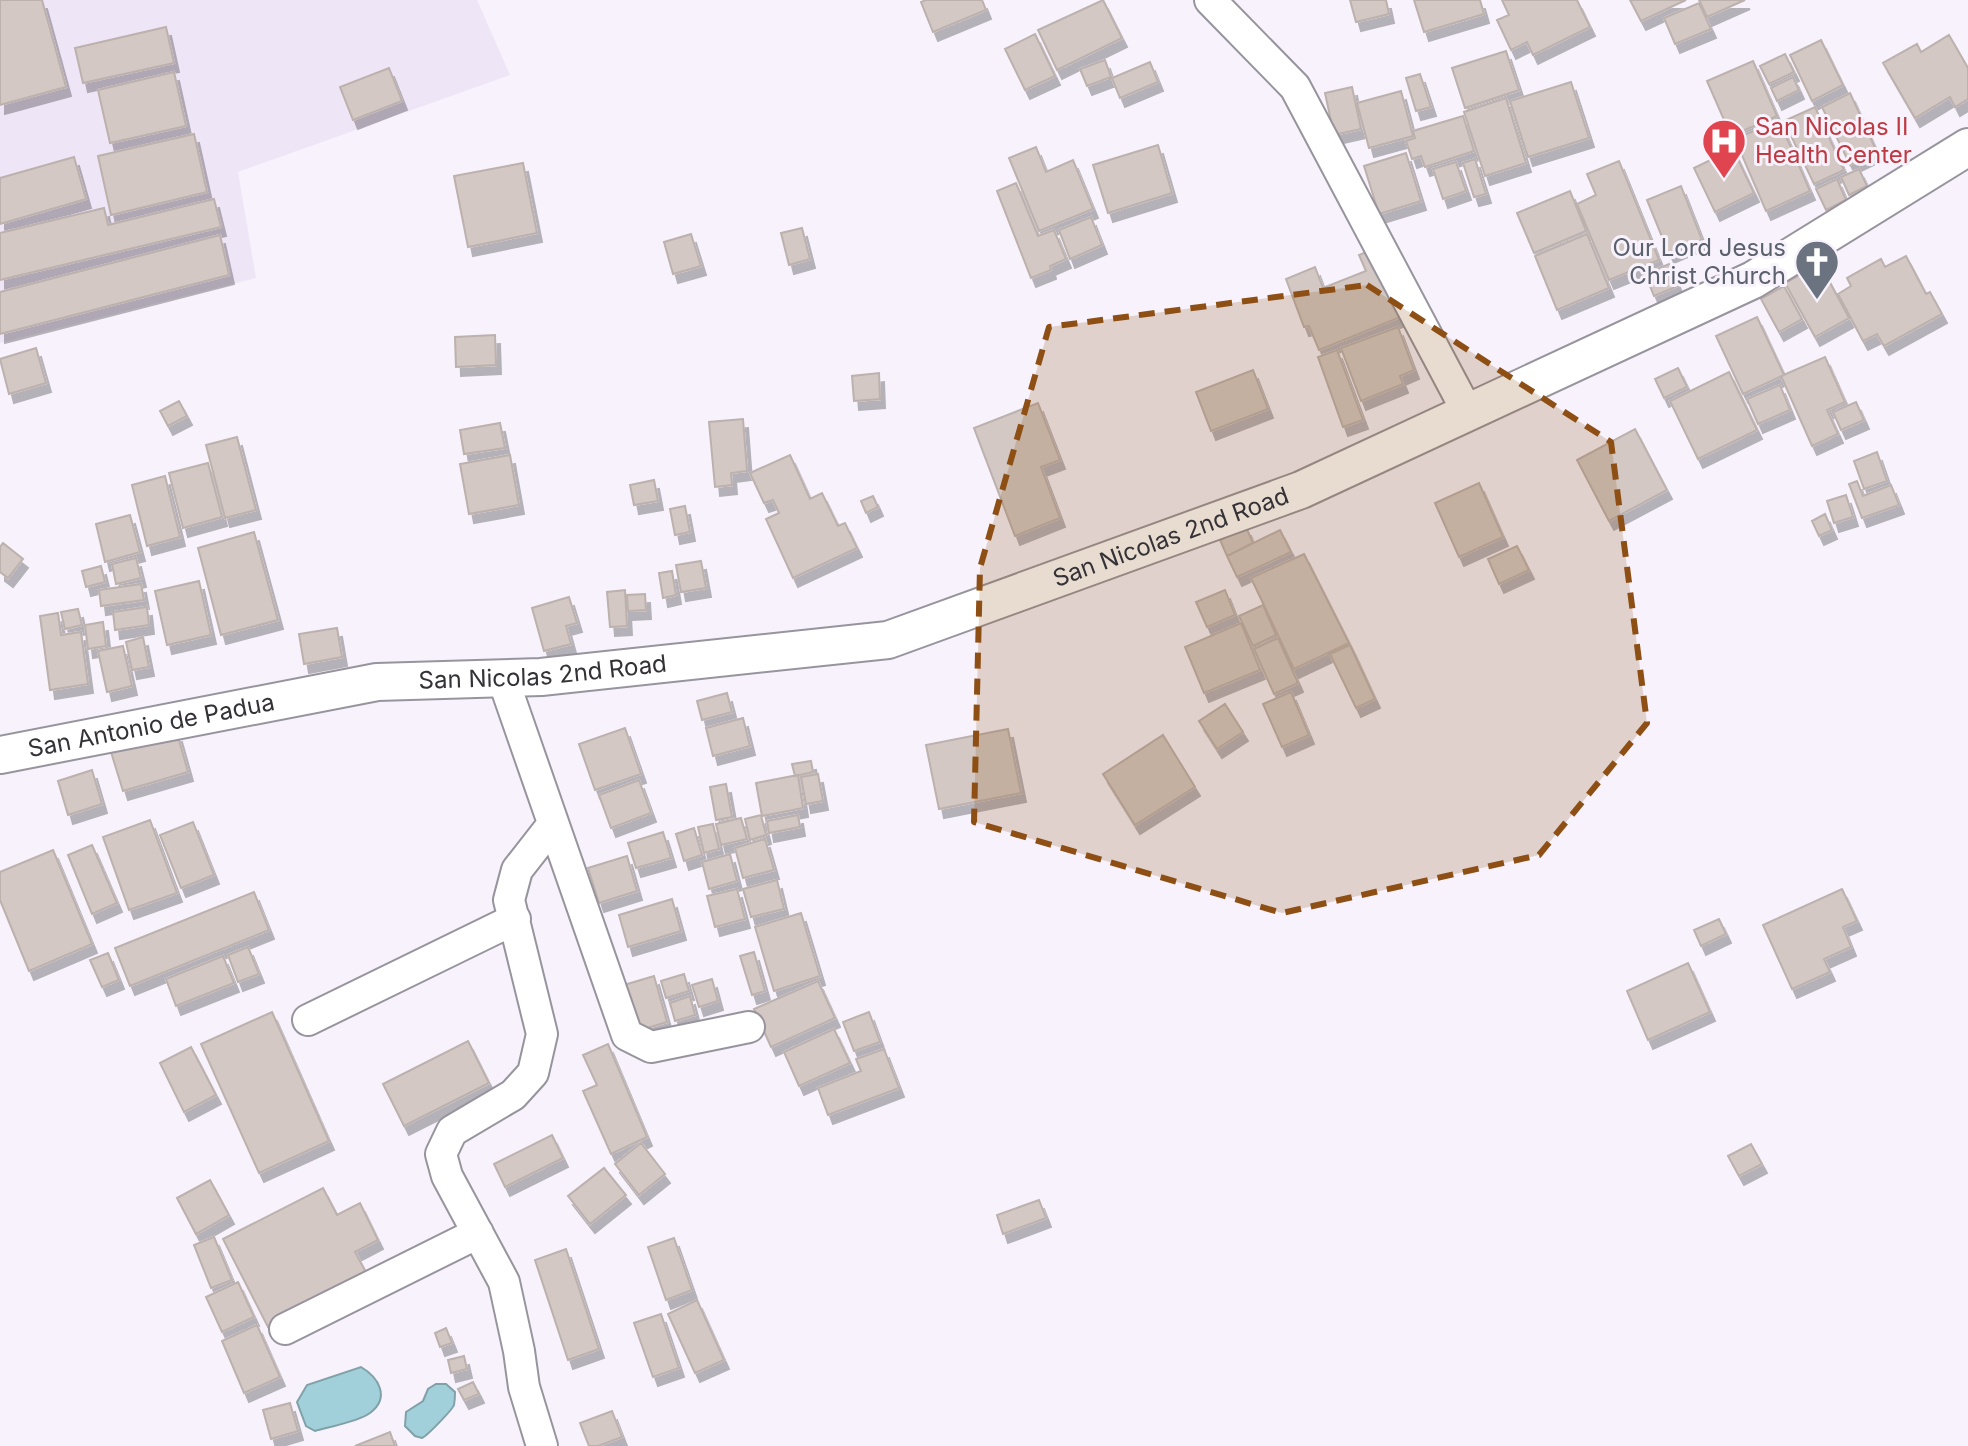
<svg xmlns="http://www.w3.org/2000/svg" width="1968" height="1446" font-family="Inter,sans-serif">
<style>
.built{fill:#eee5f6}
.water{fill:#a2d0da;stroke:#81a1a9;stroke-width:2}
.building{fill:#d3c8c3;stroke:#bcb1ad;stroke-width:2;filter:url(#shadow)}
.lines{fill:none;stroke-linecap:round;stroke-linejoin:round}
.minor-casing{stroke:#98949d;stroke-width:34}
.tertiary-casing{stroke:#98949d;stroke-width:40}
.minor{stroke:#fff;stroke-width:30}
.tertiary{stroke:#fff;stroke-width:36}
.marked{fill:#8e4f15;fill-opacity:0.2;stroke:#8e4f15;stroke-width:6;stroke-dasharray:16 10;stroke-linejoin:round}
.labels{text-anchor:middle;stroke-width:6;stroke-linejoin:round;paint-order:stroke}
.health-label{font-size:24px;fill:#be3a42;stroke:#f7f2fc;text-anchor:start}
.worship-label{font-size:24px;fill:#5b616d;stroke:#f7f2fc;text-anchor:end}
.street-label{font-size:24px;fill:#343236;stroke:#f7f2fc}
</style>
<defs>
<filter id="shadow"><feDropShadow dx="5" dy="9" stdDeviation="0" flood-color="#0004"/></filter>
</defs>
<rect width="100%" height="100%" fill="#f7f2fc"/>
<path class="built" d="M0 0H477L510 75 238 172 256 278 0 343Z"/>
<path class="water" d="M361 1367C378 1377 391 1397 370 1413 360 1421 329 1427 315 1431L306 1426 297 1402 307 1385Z
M436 1384H446L455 1392C455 1397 455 1400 454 1405 452 1410 427 1436 422 1438L415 1436 405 1426 406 1412 423 1401 428 1389Z"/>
<path class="building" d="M0 0H42L66 87 0 105Z
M926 0H982L986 10 933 32 921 2Z
M1103 0 1122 38 1057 70 1038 30Z
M1350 0H1386L1389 14 1356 22Z
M1414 0H1480L1484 14 1424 32Z
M1502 0H1577L1590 27 1533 55 1527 42 1511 50 1497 20 1509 15Z
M1630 0H1686L1641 21Z
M1699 0H1745L1707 17Z
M1699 3 1711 29 1675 44 1664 18Z
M166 27 174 63 83 83 75 48Z
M1035 34 1055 76 1025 90 1005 49Z
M1949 35 1968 68V99L1955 107 1950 97 1915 118 1883 63 1917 44 1921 52Z
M1821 40 1843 85 1812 101 1790 55Z
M1506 51 1519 90 1465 108 1452 68Z
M1785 54 1794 72 1769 84 1760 66Z
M1105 60 1111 77 1087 86 1080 69Z
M1753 61 1777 116 1731 136 1707 81Z
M1150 62 1158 82 1120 98 1112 78Z
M389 68 402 101 353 120 340 87Z
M174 72 186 126 110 143 98 90Z
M1420 74 1431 107 1416 111 1406 78Z
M1793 77 1799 90 1777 101 1771 88Z
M1571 82 1589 138 1528 157 1510 101Z
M1352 87 1361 129 1334 135 1325 93Z
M1401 91 1413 136 1369 148 1357 103Z
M1850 93 1877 152 1850 165 1822 107Z
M1506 98 1526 163 1485 176 1464 112Z
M1815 107 1844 170 1814 184 1784 121Z
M1463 116 1474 151 1425 167 1421 156 1412 159 1406 141 1415 138 1413 131Z
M1779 120 1810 191 1766 211 1735 139Z
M194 134 207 192 111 215 98 156Z
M1158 145 1172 193 1108 213 1093 165Z
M1036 147 1046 172 1073 160 1093 209 1039 231 1009 158Z
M1733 149 1754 193 1715 212 1694 168Z
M1406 153 1421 201 1379 214 1364 166Z
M74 157 86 199 0 224V178Z
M1475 159 1486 194 1474 197 1463 163Z
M1619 161 1659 260 1609 280 1577 204 1596 195 1587 174Z
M1456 162 1466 191 1443 199 1433 169Z
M523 163 537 233 468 247 454 176Z
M1859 169 1867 186 1849 195 1841 177Z
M1837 179 1846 200 1826 210 1816 189Z
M1016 183 1038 236 1054 230 1066 259 1050 266 1051 270 1031 278 997 191Z
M1681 186 1702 240 1669 254 1647 200Z
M1570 191 1586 231 1534 253 1517 213Z
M214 199 221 227 0 280V233L104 208 108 225Z
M1091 217 1102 245 1070 259 1059 230Z
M802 228 810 259 789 265 781 233Z
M691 234 701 266 673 274 664 242Z
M1587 234 1609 288 1557 310 1535 256Z
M220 235 229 275 0 334V292Z
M1379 247 1403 316 1319 350 1309 326 1304 327 1286 279 1315 267 1323 288 1366 271 1359 255Z
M1906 256 1926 294 1930 292 1942 314 1884 346 1877 334 1863 341 1838 294 1851 286 1847 278 1881 259 1885 267Z
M1669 264 1678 286 1654 296 1645 274Z
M1820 264 1849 318 1815 337 1785 283Z
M1784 286 1802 319 1779 332 1761 299Z
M1757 317 1784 375 1743 394 1716 336Z
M1398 327 1414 370 1400 376 1403 384 1361 401 1341 348Z
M495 335 496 365 456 367 455 337Z
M36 348 46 383 9 394 0 359Z
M1337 350 1363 420 1343 427 1318 357Z
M1825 357 1845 402 1827 410 1838 434 1812 446 1781 376Z
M1678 368 1687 387 1664 398 1655 379Z
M1253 370 1268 409 1211 431 1196 392Z
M1729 372 1757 430 1698 459 1670 401Z
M879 373 880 399 854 401 852 376Z
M1780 385 1790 410 1758 424 1747 399Z
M179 401 187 416 168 426 160 411Z
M1856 402 1864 420 1841 430 1833 412Z
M1038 403 1060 460 1041 467 1060 518 1015 536 974 428Z
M743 419 747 471 731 473 732 485 715 487 709 422Z
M500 423 505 448 464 454 460 430Z
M1635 429 1667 490 1609 521 1577 460Z
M237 437 256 510 225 518 206 445Z
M1877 452 1887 481 1864 489 1854 461Z
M510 455 519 505 469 514 460 464Z
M790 455 810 499 822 493 838 526 845 523 857 548 793 578 766 519 779 513 773 500 764 503 750 473Z
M208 463 222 517 183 528 169 473Z
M165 476 180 537 147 546 132 485Z
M654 480 658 501 634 505 630 485Z
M1857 481 1863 496 1891 485 1899 505 1862 518 1849 484Z
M1479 483 1503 537 1459 557 1435 503Z
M1846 495 1853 517 1834 523 1827 501Z
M873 496 878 507 866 513 861 501Z
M685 506 690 532 675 535 670 509Z
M1825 514 1832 530 1819 536 1812 521Z
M130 515 140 552 105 562 96 524Z
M1246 527 1253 543 1227 556 1220 540Z
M1280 530 1291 552 1237 577 1227 556Z
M254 532 278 620 221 635 198 548Z
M3 543 23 559 8 578 0 572V547Z
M1517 546 1529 570 1499 584 1488 559Z
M1304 554 1349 643 1294 669 1251 578Z
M136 558 141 578 116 584 112 564Z
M701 561 706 588 681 592 676 565Z
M101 566 105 582 86 587 82 571Z
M672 571 676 595 663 598 659 573Z
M199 581 211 635 167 645 155 591Z
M141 584 144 600 101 606 99 590Z
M625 590 627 626 610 627 607 592Z
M1225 590 1235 615 1207 627 1196 602Z
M645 594 646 610 628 611 627 595Z
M569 597 577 623 566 626 571 644 544 651 532 608Z
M1263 605 1276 635 1253 646 1239 616Z
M147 607 149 625 115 630 113 612Z
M78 609 82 625 65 629 61 612Z
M58 613 61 635 81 632 88 684 50 690 40 616Z
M103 622 106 646 88 649 85 625Z
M1241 623 1260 670 1204 693 1185 647Z
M337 628 342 657 304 664 299 634Z
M143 637 149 667 132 670 126 642Z
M1278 638 1298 683 1274 694 1254 649Z
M1350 645 1375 699 1356 708 1330 654Z
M123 646 132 686 107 692 98 651Z
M1291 692 1309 735 1282 747 1263 704Z
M727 693 732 712 702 720 697 701Z
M1225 704 1243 732 1217 749 1199 721Z
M743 718 750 746 713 756 706 728Z
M625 728 641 774 595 790 579 744Z
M1008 729 1021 793 939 809 926 745Z
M177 733 188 772 123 791 111 752Z
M1163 735 1195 787 1135 825 1103 774Z
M811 761 813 772 795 776 792 764Z
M92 770 102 804 68 815 58 781Z
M818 774 823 801 806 804 801 777Z
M798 775 803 808 762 816 756 783Z
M639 780 651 813 611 828 599 795Z
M726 784 732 817 716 820 710 787Z
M761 815 766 835 750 840 745 819Z
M798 815 800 827 769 833 767 821Z
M741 818 747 839 721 845 716 824Z
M150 820 177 893 129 910 103 837Z
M193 822 214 875 181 888 160 835Z
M713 824 719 849 704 853 698 827Z
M694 828 702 855 684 861 676 834Z
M663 832 671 858 636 868 628 843Z
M765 839 774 870 743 878 735 848Z
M92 845 117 903 92 914 68 855Z
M53 850 92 944 29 971 0 900V872Z
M730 854 737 881 709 889 702 862Z
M627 856 637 891 599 903 588 868Z
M777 880 784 909 751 917 743 889Z
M737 889 745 919 715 927 707 896Z
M1842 889 1857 921 1843 927 1851 947 1824 959 1830 972 1792 989 1763 925Z
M254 892 269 930 130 986 115 948Z
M672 899 681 931 628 947 619 915Z
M801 913 820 976 774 991 755 927Z
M1719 919 1726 934 1701 946 1694 930Z
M248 947 259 974 238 982 228 955Z
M754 952 765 991 752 995 740 956Z
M108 953 119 980 102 987 90 960Z
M223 956 234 983 176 1006 166 979Z
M1688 963 1710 1012 1648 1040 1627 991Z
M684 974 689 991 666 998 661 981Z
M654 976 667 1022 637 1031 624 985Z
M712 979 718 1001 699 1007 692 985Z
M818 981 835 1018 771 1047 754 1009Z
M690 996 695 1015 675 1021 670 1003Z
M272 1012 329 1141 259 1173 201 1044Z
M869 1012 880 1042 854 1051 843 1022Z
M834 1029 850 1063 799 1086 784 1052Z
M468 1041 489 1083 404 1126 383 1084Z
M608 1044 647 1137 611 1154 583 1091 597 1085 583 1055Z
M191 1047 216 1095 184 1112 160 1063Z
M884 1049 899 1088 828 1115 818 1088 861 1071 856 1059Z
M552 1135 563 1158 505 1187 494 1164Z
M641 1143 665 1174 639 1195 615 1164Z
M1751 1144 1762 1164 1739 1176 1728 1156Z
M604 1168 626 1195 590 1224 568 1196Z
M210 1180 229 1215 196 1234 177 1198Z
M323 1188 337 1215 360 1203 378 1240 355 1252 368 1276 268 1327 223 1239Z
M1039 1200 1046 1218 1003 1234 997 1215Z
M214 1237 232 1280 211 1288 194 1245Z
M674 1238 692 1290 666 1300 648 1247Z
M566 1249 599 1349 568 1360 535 1260Z
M238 1282 254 1317 222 1332 206 1297Z
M697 1300 724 1360 695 1373 668 1314Z
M661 1314 679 1368 653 1377 634 1323Z
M257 1325 280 1377 244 1393 222 1341Z
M446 1328 452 1343 440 1347 435 1333Z
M464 1356 467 1369 451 1373 448 1360Z
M473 1382 479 1394 464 1400 458 1389Z
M290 1403 298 1431 271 1439 263 1410Z
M612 1411 622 1437 598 1446H589L580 1423Z
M390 1432 395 1446H355Z"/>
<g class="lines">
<g class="minor-casing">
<path id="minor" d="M1210 0 1295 87 1468 413
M503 679 627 1035 651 1047 749 1027
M308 1020 515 919
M285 1329 478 1233
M542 1446 524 1387 519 1351 504 1282 447 1176 441 1154 452 1131 513 1095 533 1073 542 1034 509 900 517 870 553 824"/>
</g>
<g class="tertiary-casing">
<g id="tertiary">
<path id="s1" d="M0 755 377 682 541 677 888 640 1301 490 1753 280 1968 147"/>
</g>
</g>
<use href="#minor" class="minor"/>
<use href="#tertiary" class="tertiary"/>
</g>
<path class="marked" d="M1367 285 1611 442 1647 723 1539 855 1282 913 974 822 980 568 1049 327Z"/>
<defs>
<g id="hospital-pin" transform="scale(2.3)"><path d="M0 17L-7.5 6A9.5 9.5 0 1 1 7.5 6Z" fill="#e0444e" stroke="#f7f2fc"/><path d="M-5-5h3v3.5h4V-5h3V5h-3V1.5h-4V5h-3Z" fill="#fff"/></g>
<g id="church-pin" transform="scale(2.3)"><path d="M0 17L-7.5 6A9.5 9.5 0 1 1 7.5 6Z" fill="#6b7280" stroke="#f7f2fc"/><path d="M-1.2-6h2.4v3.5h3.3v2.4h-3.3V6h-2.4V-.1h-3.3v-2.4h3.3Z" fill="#fff"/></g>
</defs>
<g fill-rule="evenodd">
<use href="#hospital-pin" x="1724" y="141"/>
<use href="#church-pin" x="1817" y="262"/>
</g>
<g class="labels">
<g class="health-label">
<text x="1755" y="135">San Nicolas II<tspan x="1755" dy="28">Health Center</tspan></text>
</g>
<g class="worship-label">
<text x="1786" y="256">Our Lord Jesus<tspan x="1786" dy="28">Christ Church</tspan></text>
</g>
<g class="street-label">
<text dy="8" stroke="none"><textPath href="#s1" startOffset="1198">San Nicolas 2nd Road</textPath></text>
<text dy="8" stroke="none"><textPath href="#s1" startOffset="550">San Nicolas 2nd Road</textPath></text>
<text dy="8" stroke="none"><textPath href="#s1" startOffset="154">San Antonio de Padua</textPath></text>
</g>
</g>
</svg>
